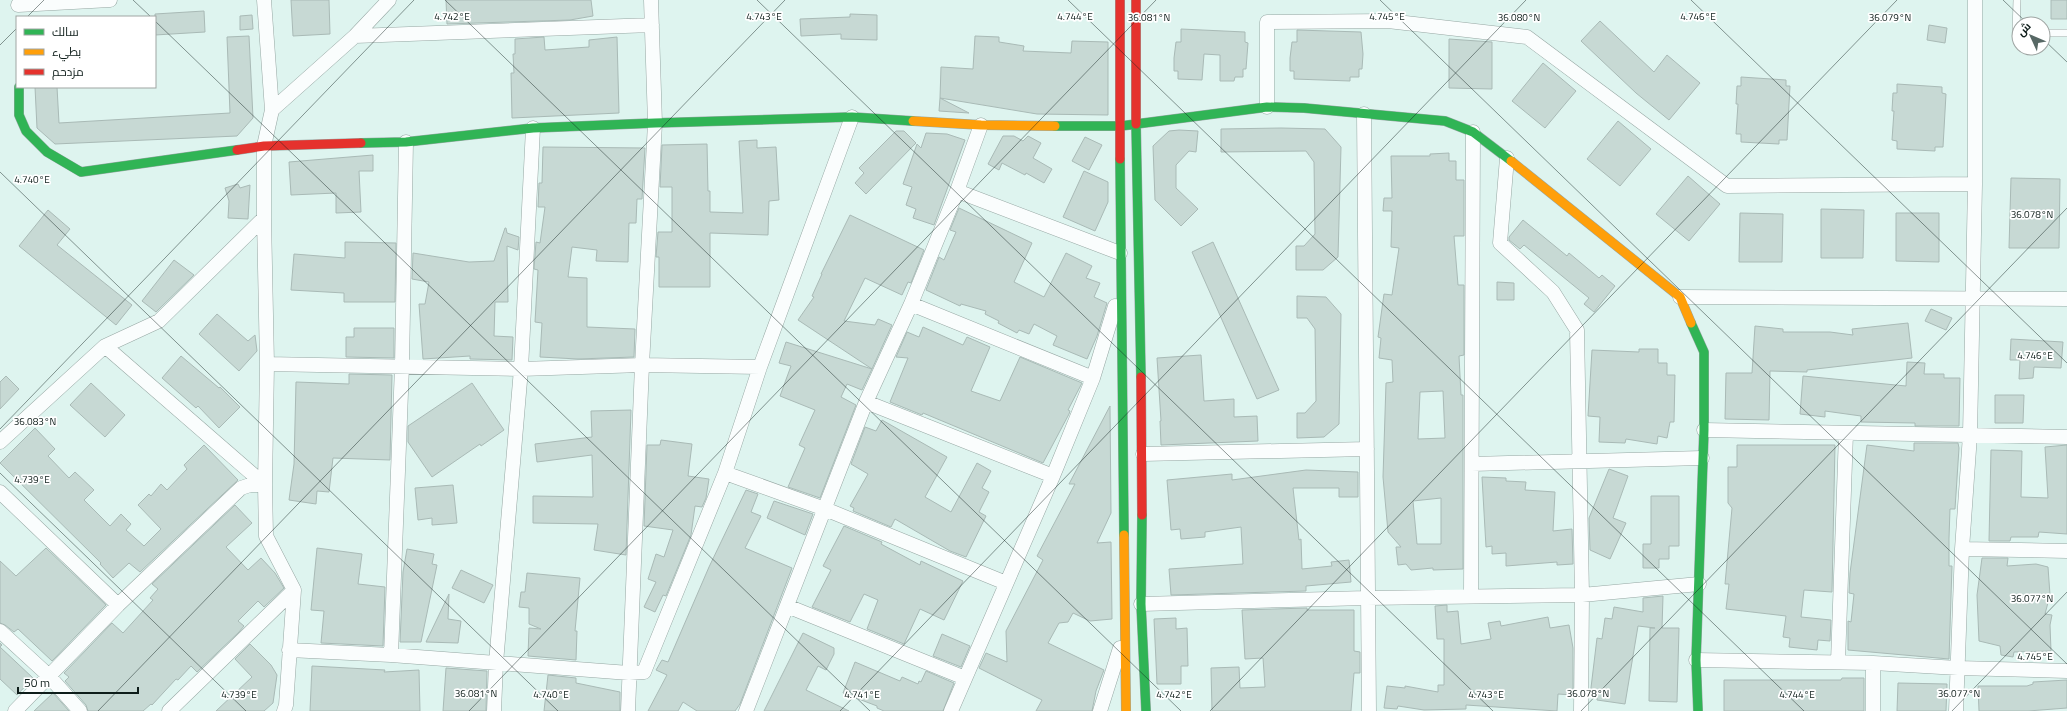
<svg xmlns="http://www.w3.org/2000/svg" width="2067" height="711" font-family="'Titillium Web',Cairo,sans-serif">
<style>
.building{fill:#c7d9d4;stroke:#a9bab6;fill-rule:evenodd}
.lines{fill:none;stroke-linecap:round;stroke-linejoin:round}
.lane-casing{stroke:#96a7a3;stroke-width:8}
.street-casing{stroke:#96a7a3;stroke-width:15}
.fast-casing{stroke:#96a7a3;stroke-width:10}
.slow-casing{stroke:#96a7a3;stroke-width:10}
.jam-casing{stroke:#96a7a3;stroke-width:10}
.lane{stroke:#fafdfd;stroke-width:7}
.street{stroke:#fafdfd;stroke-width:14}
.fast{stroke:#30b455;stroke-width:9}
.slow{stroke:#ff9f0a;stroke-width:9}
.jam{stroke:#e5322d;stroke-width:9}
.ticks{fill:none;stroke:#0e1d1a;stroke-width:1;stroke-opacity:0.45}
.ticks-label{font-size:10px;text-anchor:middle;fill:#0e1d1a;stroke:#fff;stroke-width:3.5;stroke-linejoin:round;paint-order:stroke}
</style>
<rect width="100%" height="100%" fill="#def4ef"/>
<path class="building" d="M291 0H329L330 34 293 36Z
M446 0H591L593 16 570 20 447 24Z
M2051 0H2067V19H2051Z
M204 11 205 32 155 35V14Z
M850 14 877 15V40L841 39V34L801 36 800 19 850 17Z
M252 15 253 29 240 30V16Z
M1600 21 1654 72 1667 55 1700 83 1669 120 1636 93 1581 41Z
M1929 25 1947 28 1945 43 1927 40Z
M1181 29 1245 32V42L1248 43 1246 69H1243V77H1235L1234 81H1220V55L1204 54 1202 80 1178 79V71H1174V58L1176 42H1181Z
M1297 30 1361 32 1363 54 1362 69H1359V77H1350V81L1294 79V71H1290V58L1292 42H1297Z
M249 36 253 118 237 136 55 144 37 128 35 87H57L59 123 230 113 227 37Z
M975 36 999 37V42L1024 46 1023 51 1071 53 1072 41 1108 42V115L1037 114 940 98 941 67 973 69Z
M544 37 545 50 589 47V40L617 37 619 113 512 118 511 73H514L513 54H515V39Z
M1449 39 1492 42V89L1449 88Z
M1543 63 1576 91 1545 128 1512 101Z
M1741 77 1786 80V86H1790L1787 140H1779V144L1741 142V134H1736L1738 104H1736L1737 86H1741Z
M1897 84 1942 87V93L1946 94 1943 147H1935V151L1897 149V141L1892 140 1894 111H1892L1893 93H1897Z
M940 98 969 113 939 111Z
M1618 121 1651 149 1620 186 1587 159Z
M1281 128 1325 129 1341 147 1338 257 1323 270H1296V246H1304L1315 234 1314 162 1306 151 1221 152V129Z
M1179 130 1198 131 1196 152 1189 151 1176 165V188L1198 209 1181 226 1155 200 1153 146 1169 131Z
M896 131H904L916 143 866 194 855 183 864 173 859 168Z
M926 133 947 134 965 140 934 225 913 218 916 209 906 205 912 187 903 184 917 144 921 148Z
M1003 136H1014L1023 141 1028 136 1041 143 1033 158 1052 169 1044 183 1026 173 1025 175 1002 163 999 170 988 164Z
M1085 137 1102 145 1089 170 1072 161Z
M757 140V148L776 147 779 200 769 201 768 235 710 233V287H659V257H656L658 232H672V187H660L662 145 707 144 708 191H710V212L743 213 739 141Z
M543 147 645 148 642 199H637L636 223H629L628 262 596 261 597 250 572 247 568 277 587 278V327L635 329 634 357 578 359 540 357 542 323 535 322 538 270 534 269 536 242 540 243 545 207H538L539 183H542Z
M1449 153V161H1456V180H1464V236H1454L1458 285H1464V355L1459 356 1461 395H1463V569L1433 570V568L1411 570 1406 564 1398 565 1396 547H1401L1388 532 1383 477 1386 383 1393 382 1392 360 1379 358 1381 338 1378 337 1384 294 1392 295 1399 248 1391 247 1392 211H1383L1384 198H1392L1391 156H1430V154ZM1443 391 1445 438 1418 439 1420 392ZM1441 498V544H1417L1413 501Z
M373 155V171H359L361 212 336 213V193L291 195 289 162Z
M1084 171 1108 182V202L1095 231 1063 217Z
M1688 176 1720 204 1689 241 1656 214Z
M2011 178 2060 179 2059 248H2009Z
M238 184 240 188 250 185 248 219 228 218 229 201 225 188Z
M959 208 1032 243 1014 282 1044 297 1066 253 1092 266 1086 278 1100 283 1094 297 1107 303 1097 336 1087 359 1053 345 1057 336 1034 324 1029 334 1019 330 1017 333 998 323 999 321 985 314 986 311 961 304 960 306 926 290 939 257 944 260 956 232 950 230Z
M1821 209 1864 210 1863 258H1821Z
M48 210 70 229 57 245 132 305 116 325 19 246Z
M1740 213 1783 214 1782 262H1739Z
M1896 213H1939V262L1896 261Z
M850 215 924 250 911 283 908 282 902 295 865 278 844 321 875 325 878 319 892 325 872 369 798 320 814 297 812 296 822 274H821Z
M1523 220 1567 256 1569 253 1599 278 1602 275 1615 286 1594 312 1584 304 1589 298 1524 245 1520 249 1509 240V237Z
M505 228H506L507 233 519 237 518 250 507 246 508 302H495L494 336 513 337 512 360 470 359V356L423 359 419 304H425L429 282 412 279 413 253 469 262 494 261Z
M345 242 396 243 395 302H344V293L291 290 294 254 345 258Z
M1213 242 1279 390 1257 399 1192 252Z
M174 260 194 275 156 312 142 301Z
M1497 282 1514 283V300H1497Z
M1297 296 1326 297 1341 314 1339 424 1324 437 1297 438V413H1305L1316 401 1315 329 1307 318H1297Z
M1931 309 1952 318 1946 330 1925 321Z
M217 314 248 341 255 335 257 351 239 371 199 334Z
M1908 323 1912 358 1807 370V372L1770 371 1769 420 1725 419 1726 373H1752L1755 326 1783 329V332H1830L1853 335 1852 329Z
M923 327 963 345 967 337 990 347 971 391 1000 401 1020 357 1082 383 1068 410 1070 411 1069 414 1043 463 923 413 922 415 890 402 908 358 896 357 907 332 919 337Z
M354 328H394V358L346 357V337H354Z
M2011 339 2063 342 2061 368 2034 367 2033 378 2019 379 2020 360H2010Z
M786 342 872 369 862 390 847 384 841 397 856 405 820 498 788 487 805 448 799 445 815 410 780 396 791 366 779 363Z
M1639 349H1658V363H1667V375H1675L1674 422H1670L1667 438 1658 436 1657 444 1626 439 1625 443 1599 442 1600 417 1588 416 1592 350 1639 352Z
M1201 355 1204 401 1234 399V417L1257 416 1258 441 1161 445 1160 421H1161L1157 358Z
M181 356 219 388 220 387 240 407 219 428 198 406 196 408 162 378Z
M1907 362 1925 363 1924 374H1944V378H1960L1959 426H1915V423L1861 422V416L1825 411V417L1800 414 1803 376 1906 386Z
M349 374 392 375 390 460 333 458 329 492 317 491 316 504 289 500 294 464 296 382 349 384Z
M6 376 19 389 0 409V382Z
M91 383 125 415 105 437 70 405Z
M472 383 504 430 481 446 480 444 432 477 408 442V426Z
M1995 395H2024L2023 423H1995Z
M1110 406 1111 513 1097 543 1111 542 1112 619 1090 621 1073 613 1068 622 1059 623 1048 643 1104 670 1096 691 1092 711H1036L1042 700 979 668 986 653 1007 662 1006 631 1043 560 1037 556 1075 484H1069Z
M631 410 626 555 594 550 598 524 533 523V496L593 497 592 455 537 462 535 444 592 437 591 411Z
M882 420 947 457 925 497 951 512 977 463 991 471 982 488 989 492 979 512 986 516 966 557 950 551 895 519 891 527 853 511 854 508 850 506 868 474 851 464 865 427 876 431Z
M35 428 55 449 48 456 69 478 75 472 94 490 84 500 110 526 121 514 131 524 126 530 144 546 161 529 138 505 149 494 151 496 161 484 167 490 187 469 184 465 204 445 238 480 140 572 129 563 113 578 100 564 101 563 0 463Z
M661 440 692 444 688 476 709 479 706 498 702 507 695 506 691 535 666 596 663 595 655 612 644 607 656 582 648 579 656 554 664 557 673 530 644 526 647 445H660Z
M1914 443H1958L1959 448 1955 509H1950L1949 538V566H1952L1949 659 1848 650V621L1851 622 1854 594 1849 593 1850 573 1867 445 1914 451Z
M1737 445H1835L1832 592 1804 590 1801 617 1831 620 1830 641 1818 640 1817 650 1789 647 1790 638 1783 637 1786 616 1726 609 1729 584H1725L1732 508 1728 503V467H1737Z
M2067 445V534L2039 532 2038 537H2011L2010 541H1989L1991 450 2022 451 2021 497 2048 498 2045 447Z
M1609 469 1628 476 1613 518 1626 523 1610 559 1590 550 1589 518Z
M1306 470 1358 472V497H1339V488H1293L1299 540 1301 539 1302 569 1332 566 1331 562 1349 560 1351 582 1306 586V591L1171 595 1169 569 1243 564 1241 527 1205 532V537L1181 539 1180 529 1171 530 1167 480 1232 474V480Z
M1482 477 1506 478V481L1526 482 1525 490 1555 492 1553 531 1572 529 1573 564 1557 565V562L1506 566V553L1492 554V546L1486 547Z
M453 485 457 523 432 525V518L418 520 415 488Z
M746 490 758 494 751 512 761 516 745 548 792 568 740 704 735 711H697L683 702 678 711H648L667 675 656 670 662 660 668 662 709 567Z
M1651 496H1679V546H1669V559H1659V568H1643V544H1651Z
M774 501 813 514 805 535 767 518Z
M235 505 252 523 226 547 248 570 261 558 275 573 284 588 264 607 258 601 238 621 244 626 239 632 197 672 191 666 178 680 176 679 152 705 151 704 143 711H88L86 705 65 681 69 677 64 673 112 623 123 633 153 600 150 598 158 589 152 584Z
M844 526 882 542 881 544 920 565 921 561 963 581 944 620 920 609 904 644 867 629 878 600 864 594 850 622 812 607 831 570 823 566Z
M46 548 106 605 52 661 18 629 14 632 5 625 0 623V561L16 576Z
M317 548 362 554 358 584 385 587 383 646 321 643 324 611 311 610Z
M407 549 434 554 432 564 437 565 421 642H400L403 572Z
M1982 558H2008L2007 566 2036 564 2048 567 2050 595 2045 614 2052 615 2050 625 2051 651 2014 652 2013 657 2001 655 2000 646 1979 641 1977 595Z
M461 570 493 585 484 603 452 588Z
M527 573 580 578 575 631H577L576 660 528 656 529 628 541 629 529 624V608L519 607 521 592H525Z
M449 594 448 619 461 621 458 643 426 642Z
M1663 596 1662 628H1679L1677 702 1649 701 1650 628H1655L1638 626 1625 704 1597 700V697L1590 696 1597 638 1602 639 1605 618 1612 619 1614 607 1643 612V598Z
M1447 605V612L1458 611 1461 644 1491 639 1488 623 1500 621 1501 626 1548 617 1550 628 1569 625 1573 648V695L1558 694 1557 711 1466 705V709L1424 710 1398 706 1397 709 1384 708 1387 686 1405 688V686L1438 692V685H1444V639H1437L1435 606Z
M1307 608V610H1354V651L1360 652V673H1354L1351 711H1212L1211 668 1239 667 1240 688 1265 687 1263 658 1245 659 1242 610Z
M1176 618V629L1187 628 1188 666H1181V684H1157L1154 619Z
M803 633 834 648V654L826 670 818 666 806 690 849 711H764Z
M942 634 970 646 961 667 933 656Z
M0 643 2 645 0 647 33 678 17 695 0 679Z
M250 644 271 665 277 675 273 703 264 711H216L252 677 235 659Z
M855 662 900 681 902 677 918 684 919 681 921 682 926 671 954 683 943 711H884L877 708V706L843 693Z
M312 666 385 670 384 672 419 670 420 711H310Z
M446 668 487 671 486 711H443Z
M548 675 576 678V683L620 692V711H544Z
M1842 678H1864V711H1724V680H1841Z
M2067 680V708L2028 711H1979L1978 686H2027L2033 684V682Z
M1898 683 1947 684 1946 711H1897Z
M53 693 69 711H34Z"/>
<g class="lines">
<g class="lane-casing">
<path id="lane" d="M2017 0 2016 33H2019
M2043 33H2067"/>
</g>
<g class="street-casing">
<path id="street" d="M18 5 110 0
M355 36 652 25
M1267 107V22L1388 21 1527 37 1727 186 1975 184
M272 110 355 36 389 0
M1364 114 1369 711
M1507 158 1500 243 1553 292 1577 330 1582 595 1581 711
M957 191 1120 253
M1680 297 2067 299
M911 304 1093 378
M105 346 265 485 266 536 294 590 286 705 284 711
M267 364 521 369 642 365 760 367
M866 402 1053 476
M1704 430 2067 437
M0 442 105 346 159 321 264 218V146L272 110 264 0
M1143 454 1367 449
M1472 464 1702 458
M725 473 760 367 852 117
M0 492 118 605
M1962 549 2067 551
M1471 596 1473 132
M1141 604 1367 598 1582 595 1699 584
M787 606 965 678
M0 631 48 675 80 711
M289 650 391 655 629 673 644 672 725 473 825 509 1006 583
M391 655 402 366 406 142
M1696 660 1873 663 1958 668 2067 671
M1838 662 1846 433
M15 711 118 605 241 488 250 485H265L267 364 264 218
M169 711 294 590
M494 711 496 663 521 369 533 128
M628 711 642 365 655 123 651 0
M746 711 866 402 911 304 957 191 981 125
M951 711 1053 476 1093 378 1115 306
M1100 711 1120 648
M1873 711V663
M1956 711 1962 549 1970 435 1975 184V0"/>
</g>
<g class="fast-casing">
<path id="fast" d="M19 87V115L26 131 47 152 81 172 237 150
M1136 124 1141 377
M1055 126H1121L1267 107 1304 108 1445 121 1473 132 1511 161
M361 143 406 142 533 128 655 123 852 117 913 121
M1120 159 1124 535
M1691 323 1704 352V430L1696 660 1698 711
M1142 515 1141 604 1146 711"/>
</g>
<g class="slow-casing">
<path id="slow" d="M913 121 981 125 1055 126
M1511 161 1680 297 1691 323
M1124 535 1126 711"/>
</g>
<g class="jam-casing">
<path id="jam" d="M1120 0V159
M1136 0V124
M237 150 264 146 361 143
M1141 377 1142 515"/>
</g>
<use href="#lane" class="lane"/>
<use href="#street" class="street"/>
<use href="#fast" class="fast"/>
<use href="#slow" class="slow"/>
<use href="#jam" class="jam"/>
</g>
<path class="ticks" d="M133 0 151 17M445 0 1181 711M757 0 1493 711M1068 0 1804 711M1380 0 2067 664M1691 0 2067 363M2003 0 2028 24M27 17 44 0M155 21 870 711M2043 39 2067 62M0 45 17 28M0 172 558 711M0 429 414 0M0 473 246 711M98 711 785 0M469 711 1156 0M840 711 1526 0M1210 711 1897 0M1581 711 2067 208M1952 711 2067 592"/>
<g class="ticks-label">
<text x="452" y="20">4.742°E</text>
<text x="764" y="20">4.743°E</text>
<text x="1075" y="20">4.744°E</text>
<text x="1387" y="20">4.745°E</text>
<text x="1698" y="20">4.746°E</text>
<text x="1149" y="21">36.081°N</text>
<text x="1519" y="21">36.080°N</text>
<text x="1890" y="21">36.079°N</text>
<text x="32" y="183">4.740°E</text>
<text x="2032" y="218">36.078°N</text>
<text x="2035" y="359">4.746°E</text>
<text x="35" y="425">36.083°N</text>
<text x="32" y="483">4.739°E</text>
<text x="2032" y="602">36.077°N</text>
<text x="2035" y="660">4.745°E</text>
<text x="476" y="697">36.081°N</text>
<text x="1588" y="697">36.078°N</text>
<text x="1959" y="697">36.077°N</text>
<text x="239" y="698">4.739°E</text>
<text x="551" y="698">4.740°E</text>
<text x="862" y="698">4.741°E</text>
<text x="1174" y="698">4.742°E</text>
<text x="1486" y="698">4.743°E</text>
<text x="1797" y="698">4.744°E</text>
</g>
<rect x="16" y="16" width="140" height="72" fill="#ffffff" stroke="#9fa5a3"/>
<rect x="24" y="29" width="20" height="6" fill="#30b455" stroke="#9fa5a3"/>
<text x="52" y="36" font-size="12" fill="#0e1d1a">سالك</text>
<rect x="24" y="49" width="20" height="6" fill="#ff9f0a" stroke="#9fa5a3"/>
<text x="52" y="56" font-size="12" fill="#0e1d1a">بطيء</text>
<rect x="24" y="69" width="20" height="6" fill="#e5322d" stroke="#9fa5a3"/>
<text x="52" y="76" font-size="12" fill="#0e1d1a">مزدحم</text>
<g transform="translate(2031 36) rotate(314)"><circle r="19" fill="#ffffff" stroke="#9fa5a3"/>
<path d="M0-3L7 15L0 10L-7 15Z" fill="#576865"/>
<text y="-6" font-size="11" font-weight="bold" text-anchor="middle" fill="#0e1d1a">ش</text>
</g>
<path d="M18 687v6h120v-6" fill="none" stroke="#0e1d1a" stroke-width="2"/>
<text x="24" y="687" font-size="12" fill="#0e1d1a" stroke="#ffffff" stroke-width="3" paint-order="stroke">50 m</text>
</svg>
